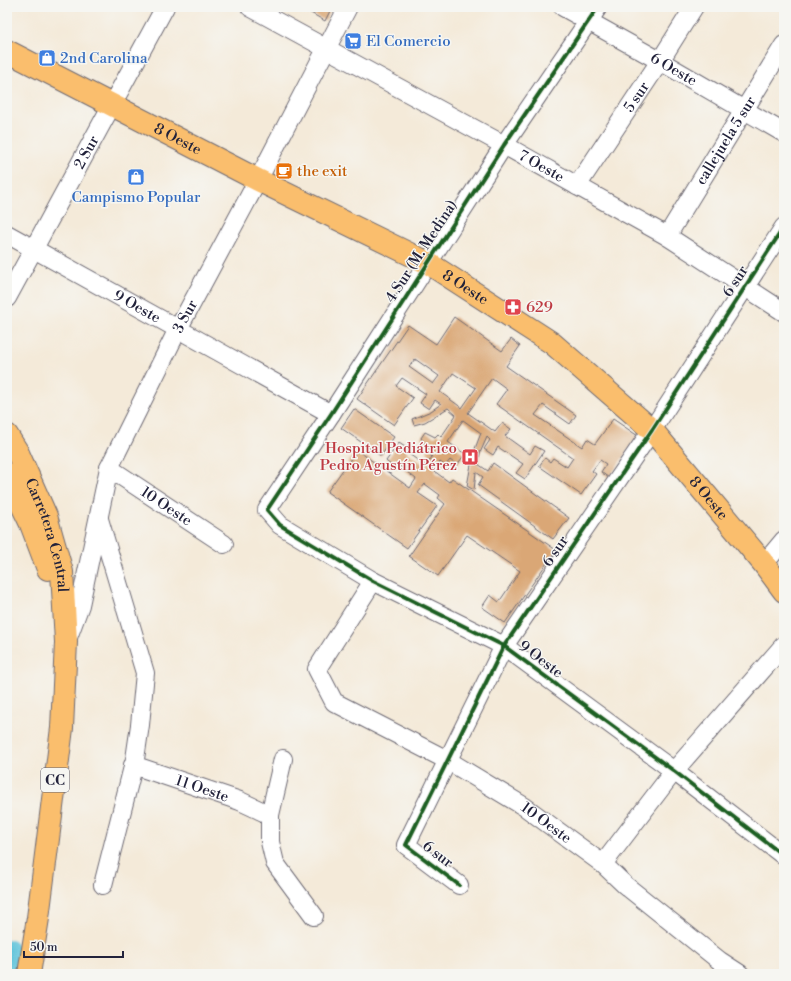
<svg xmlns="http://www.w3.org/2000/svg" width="791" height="981" font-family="'Libre Bodoni',serif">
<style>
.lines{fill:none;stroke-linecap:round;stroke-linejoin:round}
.river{stroke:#5dc3da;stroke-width:24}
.building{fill:#daa776;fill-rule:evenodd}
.minor-casing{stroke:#6c6872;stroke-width:20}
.major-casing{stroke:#6c6872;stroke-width:24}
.minor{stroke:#fff;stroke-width:18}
.major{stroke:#fabe6d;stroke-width:22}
.cycleway-casing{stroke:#f6f6f2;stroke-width:6}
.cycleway{stroke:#1b5e20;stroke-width:4}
.labels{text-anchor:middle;stroke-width:3;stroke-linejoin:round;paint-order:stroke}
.shield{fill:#f6f6f2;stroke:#626272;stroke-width:1}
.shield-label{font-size:14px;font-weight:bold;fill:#22223b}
.shop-label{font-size:15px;fill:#366cbe;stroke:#f6f6f2;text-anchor:start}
.street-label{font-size:15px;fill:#22223b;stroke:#f6f6f2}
.food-label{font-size:15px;fill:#c56008;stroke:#f6f6f2;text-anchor:start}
.health-label{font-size:15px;fill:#be3a42;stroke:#f6f6f2;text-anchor:start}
</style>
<rect width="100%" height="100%" fill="#f6f6f2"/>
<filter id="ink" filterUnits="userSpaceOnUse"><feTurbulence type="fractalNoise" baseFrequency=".025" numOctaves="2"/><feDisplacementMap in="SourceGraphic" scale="8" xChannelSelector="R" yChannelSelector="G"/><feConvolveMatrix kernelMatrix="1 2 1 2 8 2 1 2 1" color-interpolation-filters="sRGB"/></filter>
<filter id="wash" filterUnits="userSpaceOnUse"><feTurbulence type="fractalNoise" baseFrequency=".012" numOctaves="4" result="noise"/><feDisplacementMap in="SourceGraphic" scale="16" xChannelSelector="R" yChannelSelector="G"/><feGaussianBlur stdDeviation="0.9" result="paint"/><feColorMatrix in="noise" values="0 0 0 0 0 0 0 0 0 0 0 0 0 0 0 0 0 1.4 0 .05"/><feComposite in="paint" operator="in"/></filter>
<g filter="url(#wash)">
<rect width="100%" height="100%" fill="#f4ead9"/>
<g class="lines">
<path class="river" d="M7 951 23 974"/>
</g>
<g id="blocks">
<path class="building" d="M300 7H332L325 21Z
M454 317 502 351 511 339 520 346 506 366 576 415 570 424 543 405 535 415 582 447 587 439 595 444 613 419 638 436 609 478 601 472 606 464 600 460 592 471 596 474 581 495 539 466 545 458 550 462 553 458 567 467 573 458 496 404 507 389 492 378 468 413 495 432 502 423 511 429 505 436 530 454 535 446 544 451 525 479 516 473 523 464 498 447 493 455 484 449 490 440 487 437 480 453 478 464 488 471 493 463 569 518 553 539 478 485 483 477 476 472 474 490 467 486 473 454 481 433 463 420 448 442 465 454 457 465 450 460 445 466 440 462 434 471 449 482 452 478 556 550 505 623 482 607 490 595 499 602 520 571 467 535 438 576 409 556 445 504 438 498 440 495 425 484 418 493 437 506 407 548 327 492 357 450 410 488 416 479 397 464 394 468 386 461 399 443 408 449 406 452 426 466 432 457 427 452 429 448 424 443 421 438 425 432 435 437 438 434 441 437 456 415 448 408 425 422 414 425 412 419 431 411 441 404 435 400 429 409 420 403 426 394 402 378 396 386 413 398 394 425 357 399 408 325 436 344ZM415 359 439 376 433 384 409 367ZM453 373 476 388 462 408 440 392Z
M354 409 394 437 381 456 341 428Z"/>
</g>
</g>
<g filter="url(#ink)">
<use href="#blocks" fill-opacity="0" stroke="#6c6872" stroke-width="1"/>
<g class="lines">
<g class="minor-casing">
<g id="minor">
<path id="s1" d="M250 7 504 145 667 236 784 312"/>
<path id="s2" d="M563 7 660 61 784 133"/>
<path d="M598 7 504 145 331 414 267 510 280 525 373 581 504 646 674 771 784 856"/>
<path id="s3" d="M577 186 660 61 694 7"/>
<path id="s4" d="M7 234 331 414"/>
<path id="s5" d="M667 236 784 45"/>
<path id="s6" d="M7 298 165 7"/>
<path id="s7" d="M109 468 224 544"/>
<path d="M99 519 145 673 140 725 135 759 103 885"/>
<path d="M764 564 784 540"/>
<path id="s8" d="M373 581 317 669 334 702 447 760 525 807 603 864 625 885 720 961 740 974"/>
<path id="s9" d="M67 640 80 605 109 468 178 329 258 180 348 7"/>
<path d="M283 759 270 815V842L275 863 314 916"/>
<path id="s10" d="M133 765 240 801 270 815"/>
<path d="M603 864 674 771 784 645"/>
<path d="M459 885 406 845 504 646 652 430 784 227"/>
</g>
</g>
<g class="major-casing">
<g id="major">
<path id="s11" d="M7 51 258 180 428 263 552 343 652 430 764 564 784 591"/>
<path id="s12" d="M7 435 17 451 46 516 62 572 66 642 62 728 38 918 29 974"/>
<path d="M7 474 31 524 48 569"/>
</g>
</g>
<use href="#minor" class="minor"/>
<use href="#major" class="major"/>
<g class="cycleway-casing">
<path id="cycleway" d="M598 7 504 145 331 414 267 510 280 525 373 581 504 646 674 771 784 856
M459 885 406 845 504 646 652 430 784 227"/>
</g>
<use href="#cycleway" class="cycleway"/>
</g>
</g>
<defs>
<g id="supermarket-square" transform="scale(0.9)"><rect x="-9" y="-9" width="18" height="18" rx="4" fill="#3f7fe0" stroke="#f6f6f2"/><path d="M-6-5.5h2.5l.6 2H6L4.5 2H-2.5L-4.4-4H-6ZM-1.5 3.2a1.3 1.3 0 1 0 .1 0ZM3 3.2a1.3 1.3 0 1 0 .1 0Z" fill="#fff"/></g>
<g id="shop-square" transform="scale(0.9)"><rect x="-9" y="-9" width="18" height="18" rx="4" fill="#3f7fe0" stroke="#f6f6f2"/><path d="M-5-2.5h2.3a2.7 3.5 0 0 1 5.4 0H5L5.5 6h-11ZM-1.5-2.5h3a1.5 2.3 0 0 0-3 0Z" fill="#fff"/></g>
<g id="cafe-square" transform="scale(0.9)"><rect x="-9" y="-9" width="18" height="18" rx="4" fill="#e8710a" stroke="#f6f6f2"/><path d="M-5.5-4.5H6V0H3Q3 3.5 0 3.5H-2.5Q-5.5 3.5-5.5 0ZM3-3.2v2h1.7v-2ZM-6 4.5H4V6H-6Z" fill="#fff"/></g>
<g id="pharmacy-square" transform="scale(0.9)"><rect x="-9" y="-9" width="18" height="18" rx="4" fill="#e0444e" stroke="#f6f6f2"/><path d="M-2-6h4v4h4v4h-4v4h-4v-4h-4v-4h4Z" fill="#fff"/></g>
<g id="hospital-square" transform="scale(0.9)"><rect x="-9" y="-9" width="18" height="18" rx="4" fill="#e0444e" stroke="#f6f6f2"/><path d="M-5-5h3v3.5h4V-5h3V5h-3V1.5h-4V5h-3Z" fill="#fff"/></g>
</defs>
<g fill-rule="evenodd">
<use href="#supermarket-square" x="353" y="41"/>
<use href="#shop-square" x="47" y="58"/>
<use href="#cafe-square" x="284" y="171"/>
<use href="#shop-square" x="136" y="177"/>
<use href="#pharmacy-square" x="513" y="307"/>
<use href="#hospital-square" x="470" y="457"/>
</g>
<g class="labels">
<rect class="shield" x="41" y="768" width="28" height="24" rx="3"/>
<g class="shield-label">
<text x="55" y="785">CC</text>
</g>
<g class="shop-label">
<text x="366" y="46">El Comercio</text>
<text x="60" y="63">2nd Carolina</text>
<text x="136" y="202" text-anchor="middle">Campismo Popular</text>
</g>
<g class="street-label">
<text dy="5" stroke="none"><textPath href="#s2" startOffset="127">6 Oeste</textPath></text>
<text dy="5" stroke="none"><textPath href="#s3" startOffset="107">5 sur</textPath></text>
<text dy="5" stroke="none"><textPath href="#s11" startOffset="192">8 Oeste</textPath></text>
<text dy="5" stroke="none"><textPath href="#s5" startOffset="112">callejuela 5 sur</textPath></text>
<text dy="5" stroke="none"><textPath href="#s6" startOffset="166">2 Sur</textPath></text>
<text dy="5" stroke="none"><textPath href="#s1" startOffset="332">7 Oeste</textPath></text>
<text transform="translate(421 251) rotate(-57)" y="5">4 Sur (M. Medina)</text>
<text transform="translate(735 281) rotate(-57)" y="5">6 sur</text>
<text dy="5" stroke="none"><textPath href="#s11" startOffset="516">8 Oeste</textPath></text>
<text dy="5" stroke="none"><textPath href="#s4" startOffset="149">9 Oeste</textPath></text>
<text dy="5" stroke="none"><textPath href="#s9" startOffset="347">3 Sur</textPath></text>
<text dy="5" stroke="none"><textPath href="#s11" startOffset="840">8 Oeste</textPath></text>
<text dy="5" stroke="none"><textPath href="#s7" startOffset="69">10 Oeste</textPath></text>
<text dy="5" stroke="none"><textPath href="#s12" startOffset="109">Carretera Central</textPath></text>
<text transform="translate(555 551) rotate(-56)" y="5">6 sur</text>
<text transform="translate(541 659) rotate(37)" y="5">9 Oeste</text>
<text dy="5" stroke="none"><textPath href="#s10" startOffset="73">11 Oeste</textPath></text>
<text dy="5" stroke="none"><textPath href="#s8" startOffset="386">10 Oeste</textPath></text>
<text transform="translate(438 854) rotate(37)" y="5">6 sur</text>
</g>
<g class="food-label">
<text x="297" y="176">the exit</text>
</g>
<g class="health-label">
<text x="526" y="312">629</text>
<text x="457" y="453" text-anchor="end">Hospital Pediátrico<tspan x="457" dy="17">Pedro Agustín Pérez</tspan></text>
</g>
</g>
<rect width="791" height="981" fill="none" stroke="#f6f6f2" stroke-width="24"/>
<path d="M24 951v6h99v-6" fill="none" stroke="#22223b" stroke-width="2"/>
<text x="30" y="951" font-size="12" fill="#22223b" stroke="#f6f6f2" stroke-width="3" paint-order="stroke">50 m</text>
</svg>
